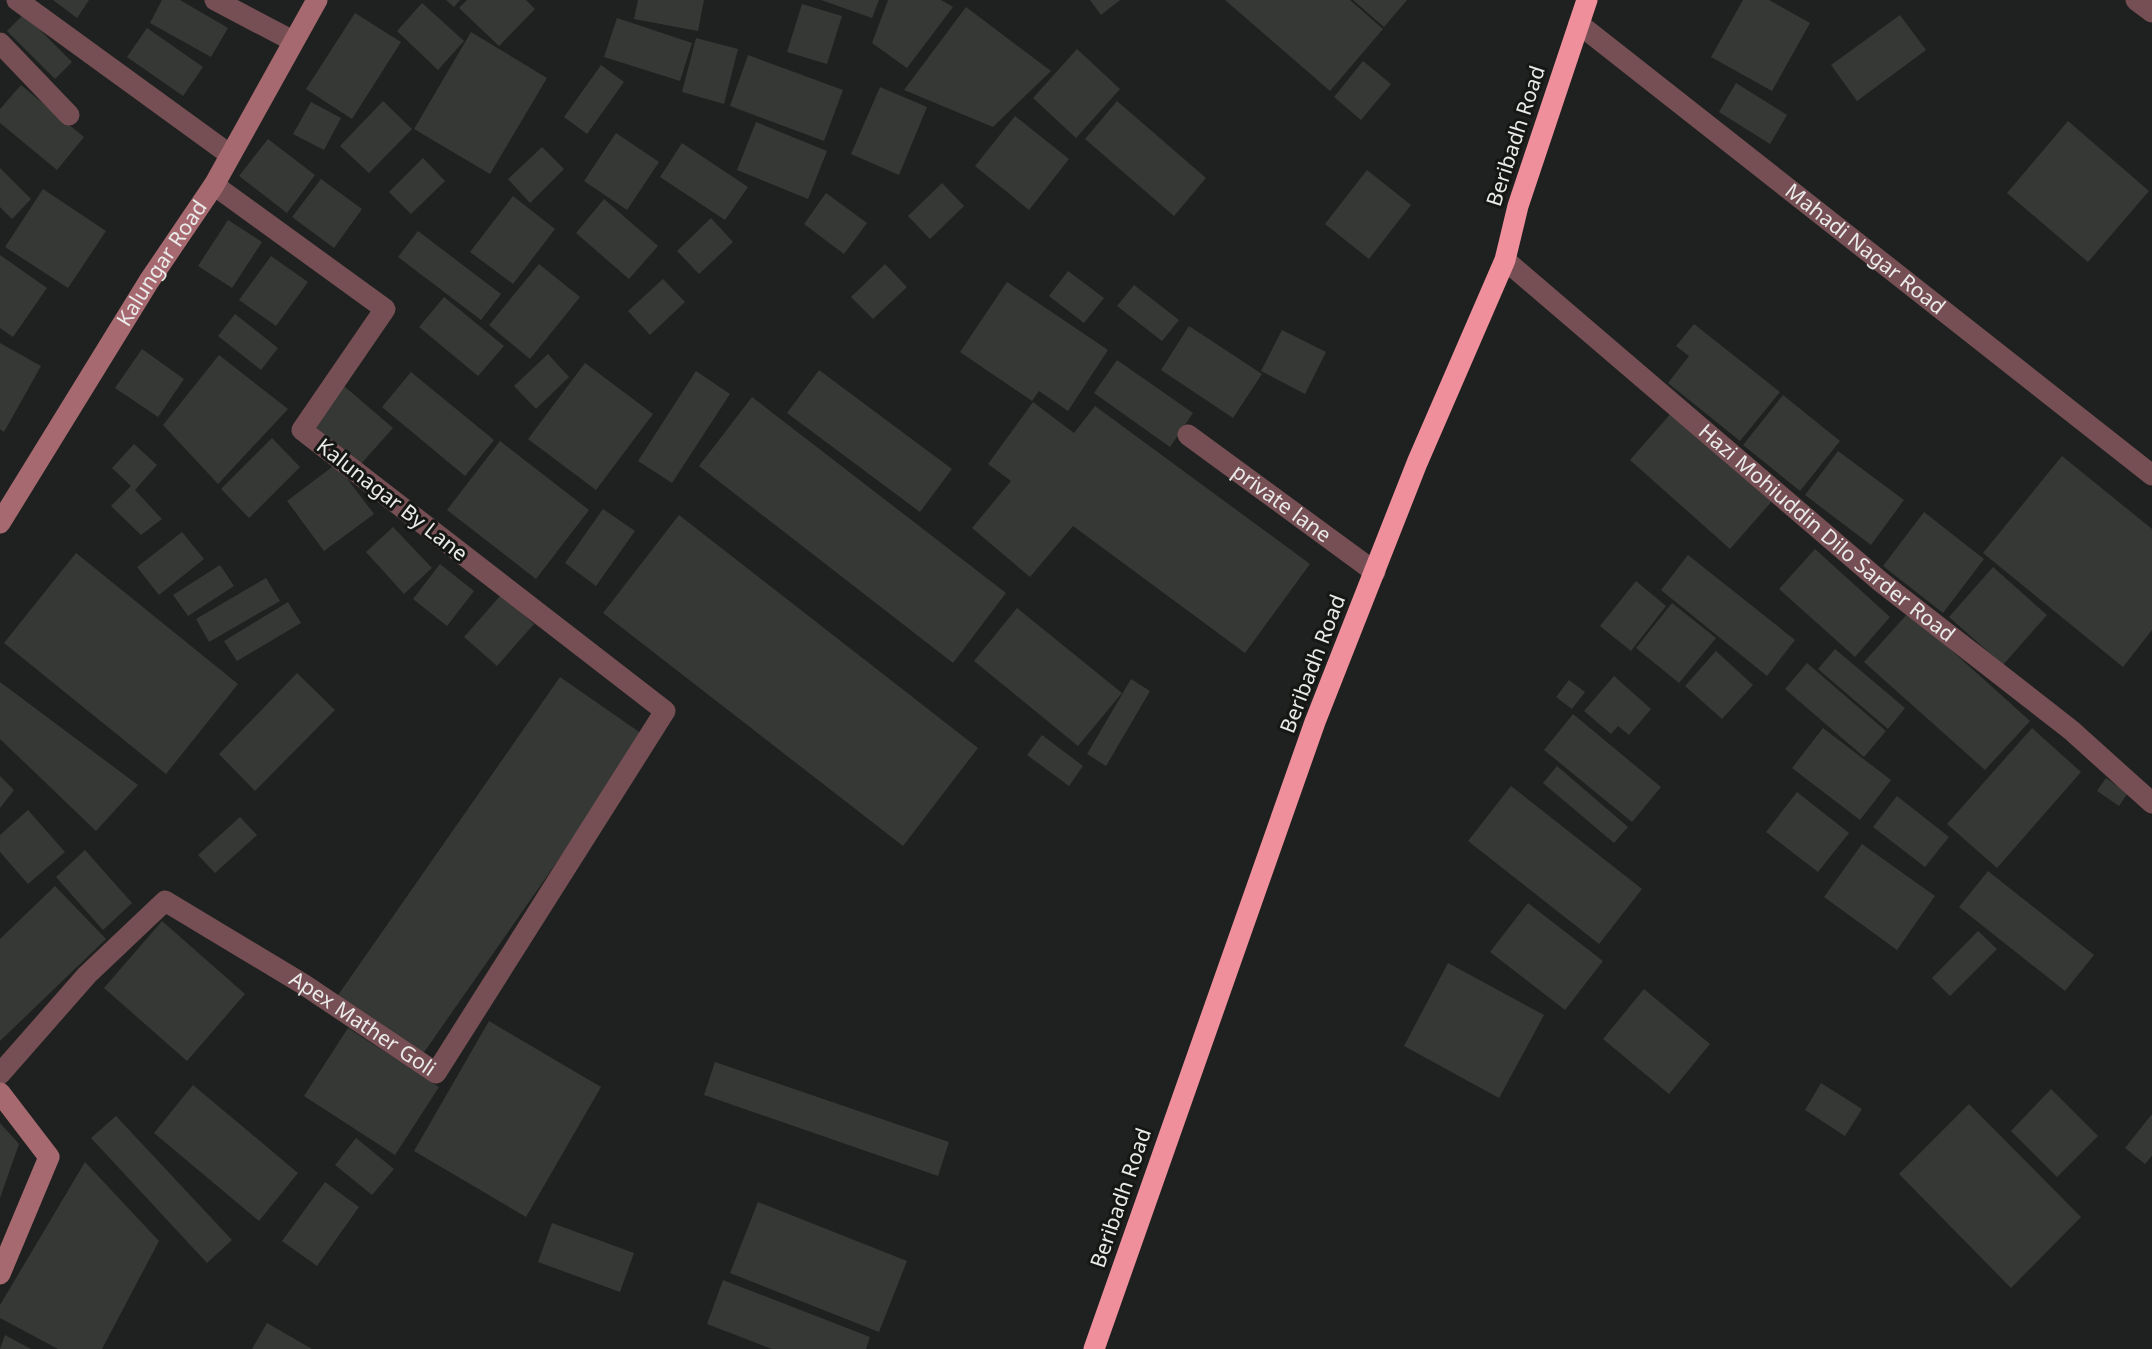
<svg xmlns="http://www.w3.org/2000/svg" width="2152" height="1349" font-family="'Noto Sans',sans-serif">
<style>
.building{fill:#363836}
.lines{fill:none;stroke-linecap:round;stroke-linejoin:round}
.street{stroke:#764f54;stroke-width:21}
.secondary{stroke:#a76970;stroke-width:21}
.highway{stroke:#ef8f9b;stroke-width:21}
.labels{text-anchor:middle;stroke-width:6;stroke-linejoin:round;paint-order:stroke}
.street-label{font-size:21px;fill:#e9eae9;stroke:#151715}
</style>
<rect width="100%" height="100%" fill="#1e211f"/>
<path class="building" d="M53 0H89L77 18Z
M162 0H180L228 28 211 57 150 23Z
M446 0H460L454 7Z
M467 0H526L535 9 499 46 459 8Z
M638 0H704L698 31 634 19Z
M821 0H879L872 18Z
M888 0H941L953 7 907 68 872 43Z
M1090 0H1120L1101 15Z
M1225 0H1350L1383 29 1330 91Z
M1353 0H1407L1384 27Z
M1743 0H1769L1810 23 1772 91 1711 57Z
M422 3 464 41 438 70 397 31Z
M802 4 842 16 827 64 787 52Z
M966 7 1051 71 993 127 904 90Z
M355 13 401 42 352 119 306 89Z
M24 14 72 62 55 79 7 31Z
M1900 15 1926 50 1857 101 1831 65Z
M617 18 692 43 680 81 604 57Z
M147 28 203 67 183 96 127 57Z
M471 32 547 78 490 174 414 129Z
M696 38 738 49 724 104 682 92Z
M1077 49 1120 89 1076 138 1033 98Z
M748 55 843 90 824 141 730 106Z
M1363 61 1391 84 1361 120 1334 97Z
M601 65 624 82 587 134 564 117Z
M1736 83 1787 115 1770 144 1719 112Z
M21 85 84 137 57 170 0 123V109Z
M880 87 927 107 899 175 851 154Z
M383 101 412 129 369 173 340 146Z
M1117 101 1206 178 1174 216 1085 139Z
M311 102 341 118 324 150 293 134Z
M1015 116 1069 159 1029 210 975 166Z
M2068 121 2149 191 2088 262 2007 193Z
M756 122 827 151 808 199 737 170Z
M616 133 659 162 627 210 584 181Z
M268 139 315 175 287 213 239 176Z
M682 143 748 187 725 220 660 177Z
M542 147 564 169 530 203 508 179Z
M423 158 445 181 411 214 389 192Z
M0 168 31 199 12 219 0 207Z
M1367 170 1411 205 1369 259 1325 224Z
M321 179 362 209 334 248 292 217Z
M942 183 964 206 930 239 908 216Z
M43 189 106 231 68 288 5 247Z
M826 193 867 223 844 254 804 224Z
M513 196 555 229 513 284 470 252Z
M604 199 658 246 629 279 576 233Z
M711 218 733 242 699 274 677 251Z
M228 220 262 242 232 288 198 266Z
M418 231 501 294 481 320 398 257Z
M0 255 47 288 13 337 0 328Z
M271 256 308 282 276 326 239 300Z
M539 264 580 297 530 359 489 325Z
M885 264 907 287 873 319 851 297Z
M1068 271 1104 298 1084 323 1049 296Z
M663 279 685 302 650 335 628 311Z
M1007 282 1108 350 1068 411 1039 391 1032 401 960 352Z
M1134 285 1179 320 1162 341 1117 306Z
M444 297 504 346 478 376 419 327Z
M235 314 278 348 261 370 218 336Z
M1694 324 1780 392 1740 441 1668 383 1689 356 1676 346Z
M1189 326 1262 374 1233 418 1161 370Z
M1282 330 1326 352 1305 394 1261 371Z
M0 343 41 366 4 432 0 429Z
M142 349 184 379 158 417 115 388Z
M548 354 569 377 536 409 514 386Z
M219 355 288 409 218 484 163 425Z
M1117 360 1193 413 1170 447 1094 393Z
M585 363 653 414 596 490 528 439Z
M819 370 952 469 920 512 787 413Z
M696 371 730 394 672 483 638 461Z
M411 372 494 440 465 476 382 407Z
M344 386 393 428 360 465 312 424Z
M1783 395 1840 441 1800 491 1743 445Z
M752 397 1006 593 953 663 699 466Z
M1033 402 1074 433 1095 406 1310 564 1245 653 1073 526 1030 577 972 528 1011 481 988 464Z
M1673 411 1773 500 1730 549 1630 460Z
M272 438 300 467 249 518 221 489Z
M500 441 589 510 536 579 447 510Z
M134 444 157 465 135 490 162 519 141 535 111 506 131 486 112 468Z
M1838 451 1904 500 1871 545 1805 495Z
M2062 456 2152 529V630L2123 667 1983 553Z
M336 464 374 514 324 551 287 501Z
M603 509 635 531 596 586 565 563Z
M1924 512 1984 559 1943 613 1883 566Z
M679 515 978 748 903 846 603 613Z
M393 527 432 568 404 594 366 552Z
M182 532 204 559 159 595 137 567Z
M1815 549 1890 617 1855 657 1779 589Z
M76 553 238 684 166 774 4 643Z
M1688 555 1795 640 1767 676 1661 590Z
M440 564 474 591 447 626 413 599Z
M220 565 234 586 188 616 173 595Z
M1993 567 2047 615 2003 665 1949 617Z
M266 578 280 601 209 642 196 619Z
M1636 581 1666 606 1631 651 1600 626Z
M501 595 534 624 497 666 464 637Z
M288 602 301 623 237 661 224 641Z
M1672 603 1716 638 1679 683 1636 648Z
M1017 608 1122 693 1078 746 974 661Z
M1909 612 2030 721 1985 770 1864 662Z
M1835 649 1905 708 1888 729 1818 669Z
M1716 651 1753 685 1722 719 1685 686Z
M1807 663 1886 731 1864 757 1785 689Z
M297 673 335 710 255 791 219 754Z
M1614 676 1651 709 1629 735 1618 726 1611 734 1584 711Z
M560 677 645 736 420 1058 336 998Z
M1131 679 1150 691 1106 766 1087 754Z
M1569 680 1585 692 1572 709 1556 697Z
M0 682 138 785 96 831 0 739Z
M1573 714 1661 787 1632 822 1544 750Z
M1823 728 1891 780 1860 820 1792 768Z
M2032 728 2081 772 1997 868 1947 824Z
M1042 735 1083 766 1069 786 1027 755Z
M1557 766 1628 827 1614 843 1543 783Z
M0 776 14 790 0 808Z
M2106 778 2128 793 2119 806 2097 791Z
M1511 786 1642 889 1599 944 1468 841Z
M1797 792 1849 833 1818 872 1766 832Z
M1897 796 1949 837 1925 867 1873 827Z
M28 810 65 852 28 884 0 852V835Z
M240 817 257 835 215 873 198 855Z
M1862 844 1935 896 1897 950 1824 897Z
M85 850 132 903 103 930 56 877Z
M1988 871 2094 955 2065 991 1959 907Z
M55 886 106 939 0 1041V939Z
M1528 903 1603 961 1565 1010 1490 952Z
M162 921 245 994 187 1061 104 988Z
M1978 931 1997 949 1950 996 1932 978Z
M1448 963 1544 1015 1499 1098 1404 1046Z
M1644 989 1710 1044 1669 1094 1603 1039Z
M489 1021 601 1087 526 1217 414 1151Z
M348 1028 439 1087 395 1155 304 1096Z
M715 1062 949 1142 938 1176 704 1095Z
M1821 1083 1862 1109 1845 1136 1805 1110Z
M193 1085 298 1173 259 1221 154 1133Z
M2051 1089 2098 1136 2057 1177 2011 1131Z
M1969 1104 2081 1217 2011 1288 1899 1174Z
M2152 1114V1156L2145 1164 2125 1148Z
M116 1116 232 1240 207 1263 91 1138Z
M0 1123 19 1144 0 1198Z
M356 1138 394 1169 372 1195 335 1165Z
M85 1162 159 1241 102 1349H58L0 1318V1305Z
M325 1182 359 1207 317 1266 282 1241Z
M758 1202 907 1261 879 1332 730 1273Z
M552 1223 634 1253 620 1292 538 1262Z
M723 1280 870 1337 866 1349H772L707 1324Z
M267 1323 312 1349H252Z
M5 1335 31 1349H0Z"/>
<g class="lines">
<g class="street">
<path d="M17 0 229 154"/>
<path d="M215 0 293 41"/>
<path d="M2136 0 2152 12"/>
<path id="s1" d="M1579 24 2152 475"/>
<path d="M0 43 69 115"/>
<path id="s2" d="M1505 260 1881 582 2071 730 2152 803"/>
<path id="s3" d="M1188 435 1375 572"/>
<path id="s4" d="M0 1074 87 975 165 901 303 984 436 1073 665 711 302 430 385 309 214 185"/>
</g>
<g class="secondary">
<path id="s5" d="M0 523 149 281 214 185 317 0"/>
<path d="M0 1093 49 1157 0 1274"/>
</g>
<path class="highway" d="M1094 1349 1315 722 1417 463 1505 260 1518 206 1587 0"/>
</g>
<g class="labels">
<g class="street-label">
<text transform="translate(1516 136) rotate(-72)" y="7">Beribadh Road</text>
<text dy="7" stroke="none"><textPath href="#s1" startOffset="364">Mahadi Nagar Road</textPath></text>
<text dy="7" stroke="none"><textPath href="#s5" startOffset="306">Kalungar Road</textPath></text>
<text transform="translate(392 500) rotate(38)" y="7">Kalunagar By Lane</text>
<text dy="7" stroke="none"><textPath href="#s3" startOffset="116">private lane</textPath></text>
<text dy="7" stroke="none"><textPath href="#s2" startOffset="422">Hazi Mohiuddin Dilo Sarder Road</textPath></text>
<text transform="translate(1313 664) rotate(-69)" y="7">Beribadh Road</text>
<text dy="7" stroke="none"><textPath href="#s4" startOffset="472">Apex Mather Goli</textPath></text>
<text transform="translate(1121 1198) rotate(-71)" y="7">Beribadh Road</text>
</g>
</g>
</svg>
